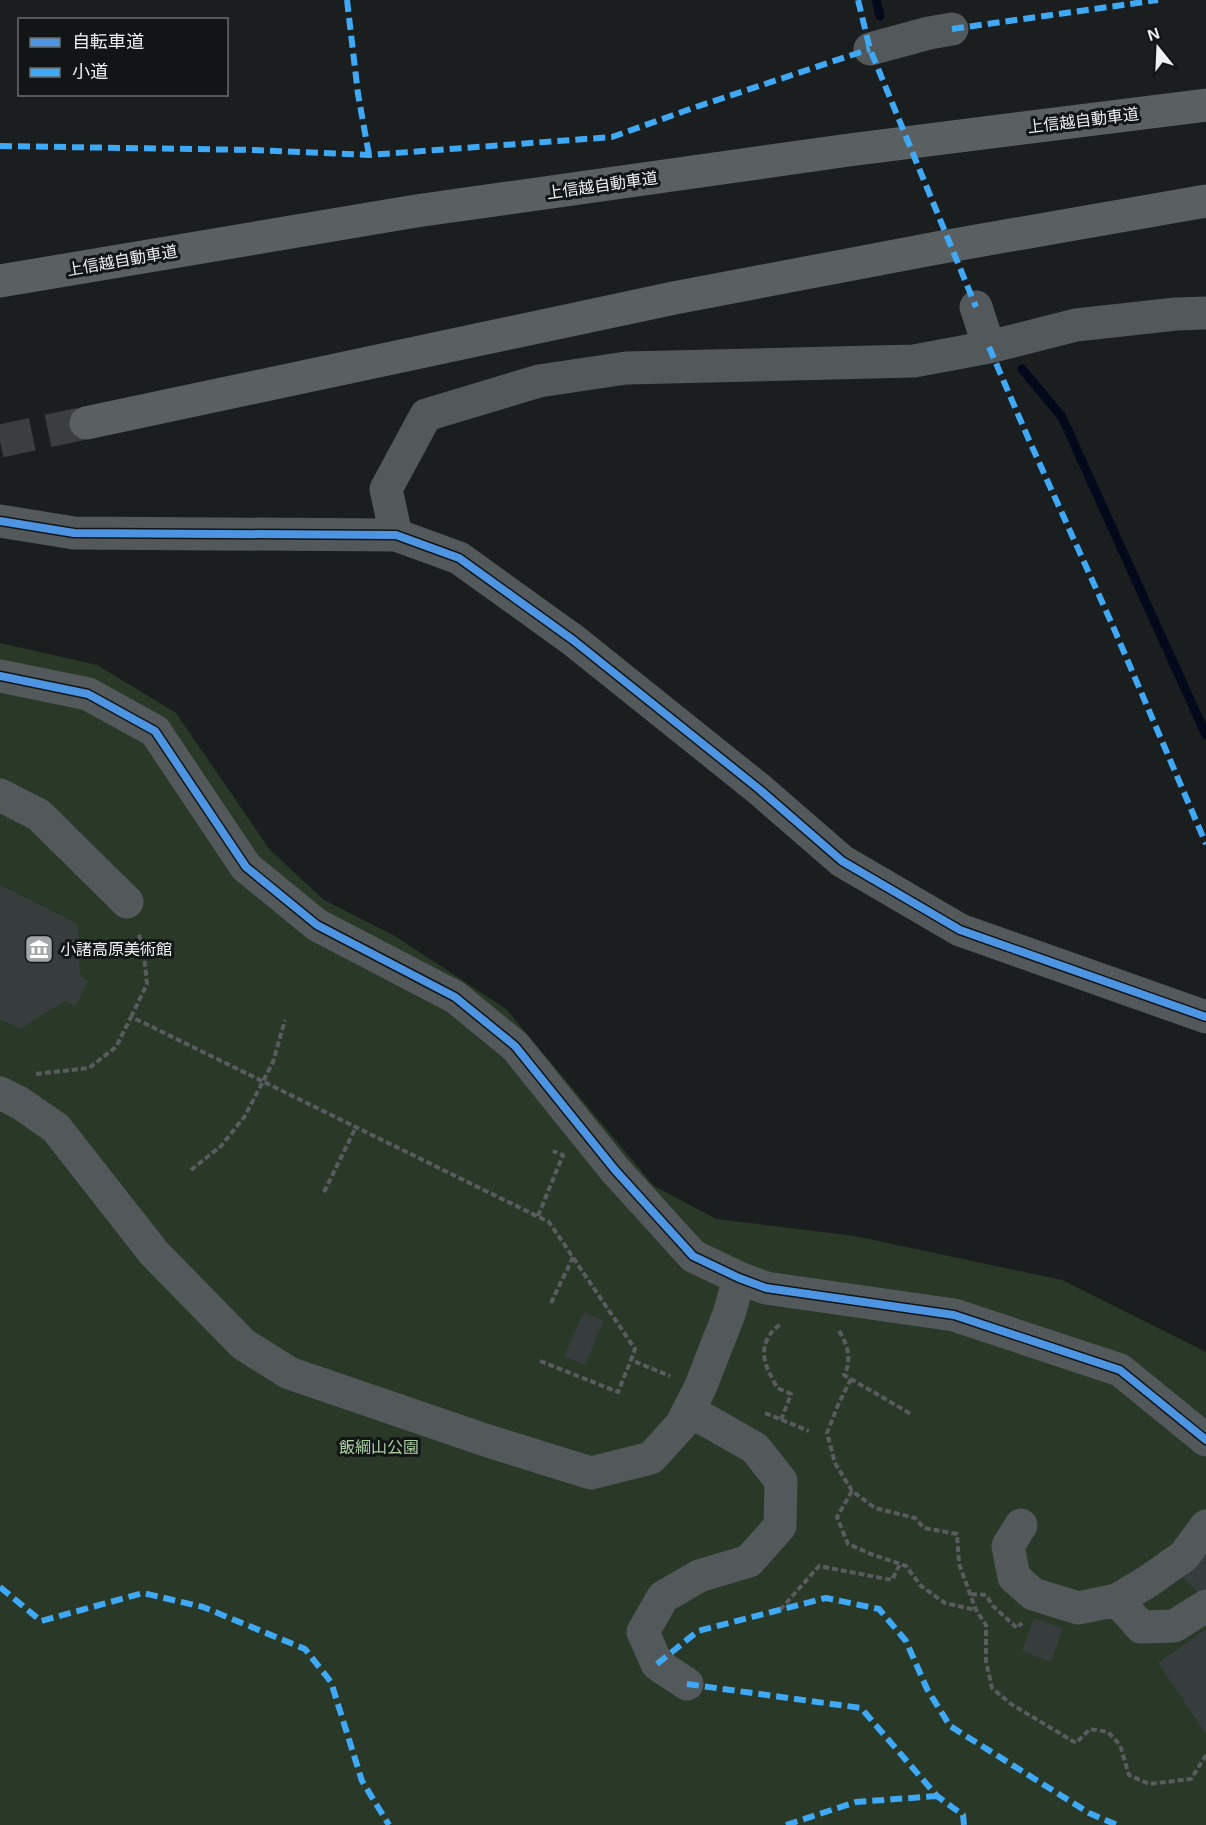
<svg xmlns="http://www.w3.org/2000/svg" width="1206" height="1825" font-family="Arial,'Noto Sans JP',sans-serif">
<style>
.green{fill:#2a3827}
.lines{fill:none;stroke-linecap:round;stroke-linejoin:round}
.stream{stroke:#03091b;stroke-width:9}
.building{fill:#363d3c}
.highway-tunnel{stroke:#3b3e3e;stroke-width:33;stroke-dasharray:33 16;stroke-linecap:butt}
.path{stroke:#595c5e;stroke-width:4;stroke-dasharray:6 3;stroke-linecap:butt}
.minor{stroke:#53585a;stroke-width:33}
.highway{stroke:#5a5f62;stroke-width:33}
.quiet{stroke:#3fa9f5;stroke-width:6;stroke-dasharray:12 6;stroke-linecap:butt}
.cycleway-casing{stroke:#111516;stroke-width:11}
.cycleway{stroke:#4d94e3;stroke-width:8}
.labels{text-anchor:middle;stroke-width:6;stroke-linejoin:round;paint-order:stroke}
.street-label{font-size:16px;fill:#eef1f1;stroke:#111516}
.poi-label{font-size:16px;fill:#eef1f1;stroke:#111516;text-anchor:start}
.park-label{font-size:16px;fill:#abd1a1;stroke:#111516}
</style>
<rect width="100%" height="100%" fill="#1b1e1e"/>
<path class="green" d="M0 643 97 665 176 713 270 850 324 900 395 936 506 1009 654 1186 716 1219 855 1236 1062 1280 1206 1352V1825H0Z"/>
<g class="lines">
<path class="stream" d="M876 0 880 16
M1022 369 1062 417 1206 735"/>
</g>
<path class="building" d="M0 885 78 924 80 974 88 981 76 1006 65 1001 20 1029 0 1019Z
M584 1312 604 1321 585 1365 564 1356Z
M1206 1555V1600L1183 1578Z
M1034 1618 1063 1628 1051 1662 1022 1651Z
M1206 1629V1734L1158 1663Z"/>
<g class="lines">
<path class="highway-tunnel" d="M0 441 86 423"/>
<path class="path" d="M131 1017 147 984 143 947 138 932
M36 1074 89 1068 116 1047 131 1017 142 1022 549 1222 635 1349 631 1360 670 1376
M191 1170 221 1146 245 1116 273 1062 285 1020
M324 1192 356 1127
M538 1216 563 1155 553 1151
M551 1303 573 1257
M839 1331C848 1344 852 1362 844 1375L911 1414
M540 1361 618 1392 631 1360
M851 1379 838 1405 827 1433 835 1463 852 1491 875 1508 915 1518 924 1528 957 1534 959 1564 976 1610 986 1625V1661L992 1688 1011 1704 1076 1743 1090 1729 1108 1732 1120 1745 1129 1775 1149 1784 1191 1779 1206 1755
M765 1413 809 1431
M781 1420 791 1394C787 1392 781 1390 778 1388 777 1387 773 1381 773 1379 760 1360 760 1338 781 1324
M852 1491 837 1517 848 1544 871 1554 906 1566 921 1586 945 1603 976 1610
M971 1594 986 1595 993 1606 1017 1628 1022 1623
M780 1610 819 1566 892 1580 900 1564"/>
<path class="minor" d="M870 49 929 33 952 29
M976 307 989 347
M0 521 74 533 396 535 459 558 573 640 759 789 842 861 960 930 1206 1017
M396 535 386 489 426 415 539 381 626 368 914 361 989 347 1076 325 1176 314 1206 313
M0 676 88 694 155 731 246 867 317 925 455 997 515 1046 615 1170 693 1256 739 1278 766 1288 954 1315 1120 1370 1206 1440
M0 795 39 815 127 902
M0 1093 20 1103 56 1128 154 1253 243 1344 289 1373 485 1440 591 1473 651 1458 681 1425 700 1388 729 1314 739 1278
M1021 1525 1008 1546 1014 1577 1033 1594 1078 1608 1117 1600 1147 1582 1184 1556 1206 1526
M1117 1600 1141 1627 1174 1626 1206 1606
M687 1684 657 1664 643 1632 663 1597 699 1576 749 1561 780 1526 781 1481 755 1448 690 1411"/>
<path class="highway" d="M0 281 416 211 849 150 1206 105
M86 423 674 298 937 248 1206 201"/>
<path class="quiet" d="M347 0 358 94 369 155
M858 0 870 49 976 307
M952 29 1158 0
M0 146 255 150 369 155 612 137 693 108 870 49
M989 347 1029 440 1112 624 1206 844
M0 1587 41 1621 143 1593 203 1607 305 1649 331 1682 362 1781 389 1825
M657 1664 698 1631 826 1598 879 1609 906 1641 927 1689 950 1726 1089 1813 1117 1825
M687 1684 861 1708 937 1796 963 1815 964 1825
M786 1825 856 1802 937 1796"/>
<g class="cycleway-casing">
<path id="cycleway" d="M0 521 74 533 396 535 459 558 573 640 759 789 842 861 960 930 1206 1017
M0 676 88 694 155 731 246 867 317 925 455 997 515 1046 615 1170 693 1256 739 1278 766 1288 954 1315 1120 1370 1206 1440"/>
</g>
<use href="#cycleway" class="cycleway"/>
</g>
<defs>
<g id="museum-square" transform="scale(1.5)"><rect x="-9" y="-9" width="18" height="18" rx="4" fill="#a4a7a7" stroke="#111516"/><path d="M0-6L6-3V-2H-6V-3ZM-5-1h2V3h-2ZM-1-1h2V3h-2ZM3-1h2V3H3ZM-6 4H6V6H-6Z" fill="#fff"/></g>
</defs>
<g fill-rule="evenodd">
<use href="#museum-square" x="39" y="949"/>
</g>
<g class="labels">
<g class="street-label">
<text transform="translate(1083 120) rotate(-7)" y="6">上信越自動車道</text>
<text transform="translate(602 185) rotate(-8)" y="6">上信越自動車道</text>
<text transform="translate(122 260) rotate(-10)" y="6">上信越自動車道</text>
</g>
<g class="poi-label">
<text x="60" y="955">小諸高原美術館</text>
</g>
<g class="park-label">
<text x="379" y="1453">飯綱山公園</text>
</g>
</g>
<rect x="18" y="18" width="210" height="78" fill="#111516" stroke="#696d6e" stroke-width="1.5"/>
<rect x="30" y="38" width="30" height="9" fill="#4d94e3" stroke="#696d6e" stroke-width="1.5"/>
<text x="72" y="48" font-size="18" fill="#eef1f1">自転車道</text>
<rect x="30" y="68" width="30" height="9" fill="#3fa9f5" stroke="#696d6e" stroke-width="1.5"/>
<text x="72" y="78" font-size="18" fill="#eef1f1">小道</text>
<g transform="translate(1158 48) rotate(342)" stroke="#111516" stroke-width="4.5" paint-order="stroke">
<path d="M0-4.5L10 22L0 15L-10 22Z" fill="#eef1f1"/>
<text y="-9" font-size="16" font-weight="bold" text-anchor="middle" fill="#eef1f1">N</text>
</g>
</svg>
